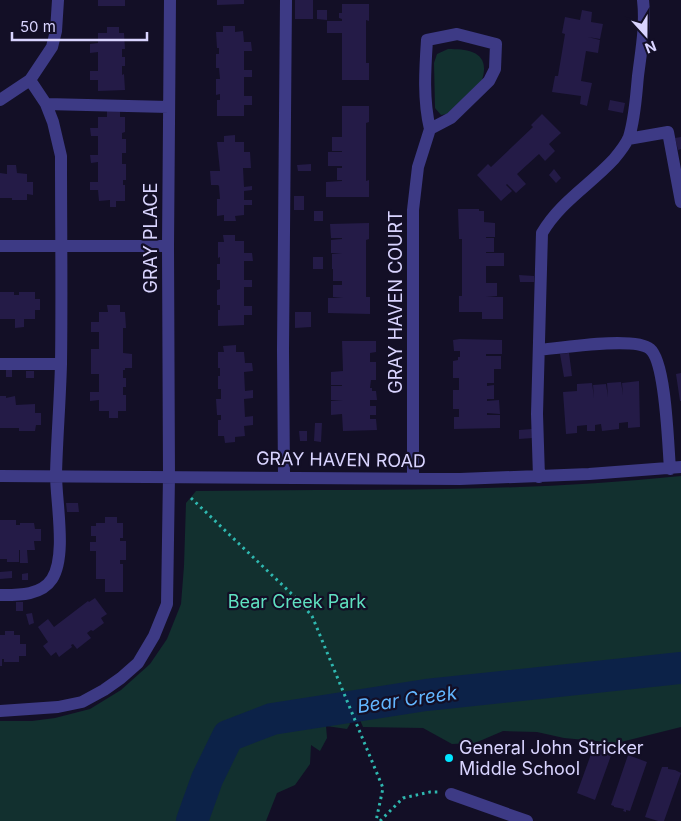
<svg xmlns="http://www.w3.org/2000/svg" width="681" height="821" font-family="Inter,sans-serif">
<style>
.green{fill:#12302f}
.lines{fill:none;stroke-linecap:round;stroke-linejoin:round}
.river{stroke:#0c2248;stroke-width:32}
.building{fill:#241b47}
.path{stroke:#2fb8b0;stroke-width:3;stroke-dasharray:2.5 4;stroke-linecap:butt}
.minor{stroke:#3d3a85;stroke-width:12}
.poi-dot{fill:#00e5ff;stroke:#130f26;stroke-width:2}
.labels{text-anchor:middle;stroke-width:4.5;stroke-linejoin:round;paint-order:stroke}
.street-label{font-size:18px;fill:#d9d4ff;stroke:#130f26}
.park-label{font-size:18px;fill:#5fe0c0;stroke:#130f26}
.poi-label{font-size:18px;fill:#d9d4ff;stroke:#130f26;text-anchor:start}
.water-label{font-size:19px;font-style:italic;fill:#62b6ff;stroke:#130f26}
</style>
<rect width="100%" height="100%" fill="#130f26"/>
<path class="green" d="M448 49C469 49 491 52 482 80L447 114 441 115 435 108 434 63 437 54Z
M681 476V727L617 743 564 738 537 732 503 731 475 743 452 744 423 728 363 727 354 706 343 708 350 724 347 729 326 726 327 738 320 751 311 745 310 764 295 785 277 793 266 821H0V721H32L55 718 90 709 121 690 150 664 167 639 181 604 184 566 186 503 196 491C357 489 520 493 681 476Z"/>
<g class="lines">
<path class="river" d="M192 821 207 779 228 736 272 719 426 695 681 668"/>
</g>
<path class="building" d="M98 0H125V6H98Z
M217 0H244V4L217 5Z
M295 0H313V19H295Z
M342 4H369V21L366 20V63H369V80H342V33H327V21H342V19L339 18V13H342Z
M317 10H327V20L317 19Z
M582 10 592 12 591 22 603 24 600 39 588 37 600 40 598 53 586 51 581 81 592 83 587 106 580 104 581 96 552 92 555 76H558L565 34 562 33 565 17 580 20Z
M223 26H235V32L243 31 244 42H251L252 51H244V70H252V77H244V96H252V105H244V116H217V100H220V94L216 95V79H220L219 68H216V54H219V48H217L216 32H223Z
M107 27H119V33H124L125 49H122V57H125V66H122V75L124 74 125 90 98 91V80H90V71H98V52L90 53V44L98 43V33H107Z
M610 100 625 103 623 113 608 110Z
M342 106H369V122L366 123V181L369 180V197H326V182L342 181V180H337V168H342V166H328V152H342V151H332V137H342Z
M120 110V117H125V132L122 133V139H126V153H122V164H126V180H123V185H125V201H116V207H110V200L99 201 98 190H90V182H98V162L91 163 90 155H98V136H91L90 128H98V117H107V111Z
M542 114 561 133 549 144 555 151 545 161 539 154 517 174 526 184 516 193 507 184 506 185 512 191 501 201 477 175 488 164 491 167 533 127 531 125Z
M235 135V142H244V152H250L251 168H243L244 187 252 186V190L244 191V200H252V205H244V215L235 216 236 221H224V215L217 216V199H220L219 186 218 185H211L210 171H220L217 142H224V136Z
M681 137V149L678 150 675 138Z
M311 164V171H298L297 165Z
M7 165H16L17 173 27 174V182H33V195L27 194V200H12V198H0V173L7 174Z
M554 169 561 178 556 183 549 175Z
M294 196H304V210H294Z
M458 209H479V211H484V222L495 223V237H486V238H494V252H486V253H504V266H486V283H497V296L486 297H503V319H482V312H459V296H462V239H459Z
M314 211H323V221H314Z
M369 223V239L366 240V297H370V314L328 313V298H343L333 297V285H342V281H333V269H342H332V254L342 253H331V240L342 239V238H331L330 224Z
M223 235H235V241H244V253H252L253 261H244V280H252V287H244V306H252V315H244V325L218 326V310H220V305H217V290L220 289V280H217V264H220V257L218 258V242H224Z
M313 257H323V269H313Z
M519 275 534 276V282H520Z
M0 292H14V295H19V292H35V299H40V310H35V319H24V327L15 328V319H0Z
M107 305H120V312H125L126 328H123V353L132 354V368H125V370H123V378H126V387H123V395H126V411H118V418H109V411H99V400L90 401V392H99V374H91V349H99V332H91V322H99V312H108Z
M295 312H311V327L295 328Z
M460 339 502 340V354H486V356H501V369H494V383H487V386L494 385V399H487V401L499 400 500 414 487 413V415H500V428L454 429V417H459V409H453V390H459V378H453V361L458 360V357H460V351H454L453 340Z
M342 341H376V352L370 353V362H376V380H371L370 388H372V391H376L377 400H370V406H376V415H370V419H376L377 430 343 431 342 414 331 415V401H343L331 400V386H342V385H331V372L343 371Z
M236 345V352H244L245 363H252L253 371 244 372 245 391 253 390V398L244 399 245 417 253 416V425L244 426 245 436 235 437V442L225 443 224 436H218V420H221V415H217L216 399H221V389H218V376H220V368H218V352H224L223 346Z
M569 353 572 376 564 377 560 354Z
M6 370H12V377H6Z
M26 371H34V378H26Z
M681 373V401H680L676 374Z
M639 381 640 427 628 428V422L619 423V429L602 431 601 424 595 425V431H587V425L577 426V433L566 434 563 392 577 391V384L592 383 594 398 593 385 606 384 608 397 607 383 621 382 623 395 622 383Z
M0 396H6V398L15 396 16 405 35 404V413H41V425H36L35 431H19V428H0Z
M315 423H322L321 442 314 441Z
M532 429 533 438 519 439V430Z
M299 431H307V441H300Z
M66 503H78L79 512H67Z
M105 517H117V523H123V538H120V541H126V560H120V564H123V592H105V579H96V551H90V542H96V536H91V526H96V523H105Z
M0 520H16V525H20V523H34L35 529H41V541H34L35 550H27L28 563H20V550H19V562H7V559H0Z
M12 571V578L0 579V572Z
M28 573V580H22V574Z
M95 598 107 614 101 618 104 623 93 631 91 630 87 633 91 638 77 649 73 644 71 645 72 647 59 657 56 652 51 656 43 646 48 642 38 627 48 619 54 627 88 601 89 602Z
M16 602H23V611H16Z
M32 613 34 623 29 625 26 614Z
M5 631H14V635H20V644H26V656H19V662H4V659H2V666H0V635H5Z
M595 743 613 750 595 800 577 793Z
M628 755 647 762 630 811 626 810V812L623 811 624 809 614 807V806L611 805Z
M662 767H668V769L675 770 681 773 664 821H658L645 817Z"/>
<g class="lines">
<path class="path" d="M191 498 297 599 312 616 383 788 376 821
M380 821 403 798 430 792H439"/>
<path class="minor" d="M457 34 496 44 495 69 489 81 451 118 430 129C423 100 425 70 427 40Z
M30 80 46 104 169 107
M0 100 30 80 52 47 56 31 58 0
M628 139 668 132 681 202
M0 246H168
M539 350C560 348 635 336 650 349 666 362 668 445 670 469
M0 364H61
M0 476 460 479 589 474 681 467
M284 477 283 350 286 0
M539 477 537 414 542 233C560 202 590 185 614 159 619 153 626 144 629 137 635 118 636 96 638 76 641 51 646 26 643 0
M413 478V210L418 167 430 129
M0 595C17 595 41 596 52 579 67 556 56 502 56 474 57 437 60 401 61 364 62 295 61 225 61 156L53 122 46 104
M0 711 58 707 82 702 104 690 121 678 138 663 154 636 167 604 169 476 168 246 170 0
M451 794 527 821"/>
</g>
<circle class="poi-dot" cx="449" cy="758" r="5"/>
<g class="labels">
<g class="street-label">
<text transform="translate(151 238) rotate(-90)" y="6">GRAY PLACE</text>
<text transform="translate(396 302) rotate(-90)" y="6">GRAY HAVEN COURT</text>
<text transform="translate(341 460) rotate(1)" y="6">GRAY HAVEN ROAD</text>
</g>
<g class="park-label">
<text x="297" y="608">Bear Creek Park</text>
</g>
<g class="poi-label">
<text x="459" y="754">General John Stricker<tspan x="459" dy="21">Middle School</tspan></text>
</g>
<g class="water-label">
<text transform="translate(407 699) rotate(-8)" y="7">Bear Creek</text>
</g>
</g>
<g transform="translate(646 35) rotate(159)" stroke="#130f26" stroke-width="4" paint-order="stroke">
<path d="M0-4L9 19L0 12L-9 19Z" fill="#d9d4ff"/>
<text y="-8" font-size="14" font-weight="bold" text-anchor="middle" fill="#d9d4ff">N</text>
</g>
<path d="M12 32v8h135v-8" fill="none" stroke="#d9d4ff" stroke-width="2.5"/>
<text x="20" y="32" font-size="15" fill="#d9d4ff" stroke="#130f26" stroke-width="4" paint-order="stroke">50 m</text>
</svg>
